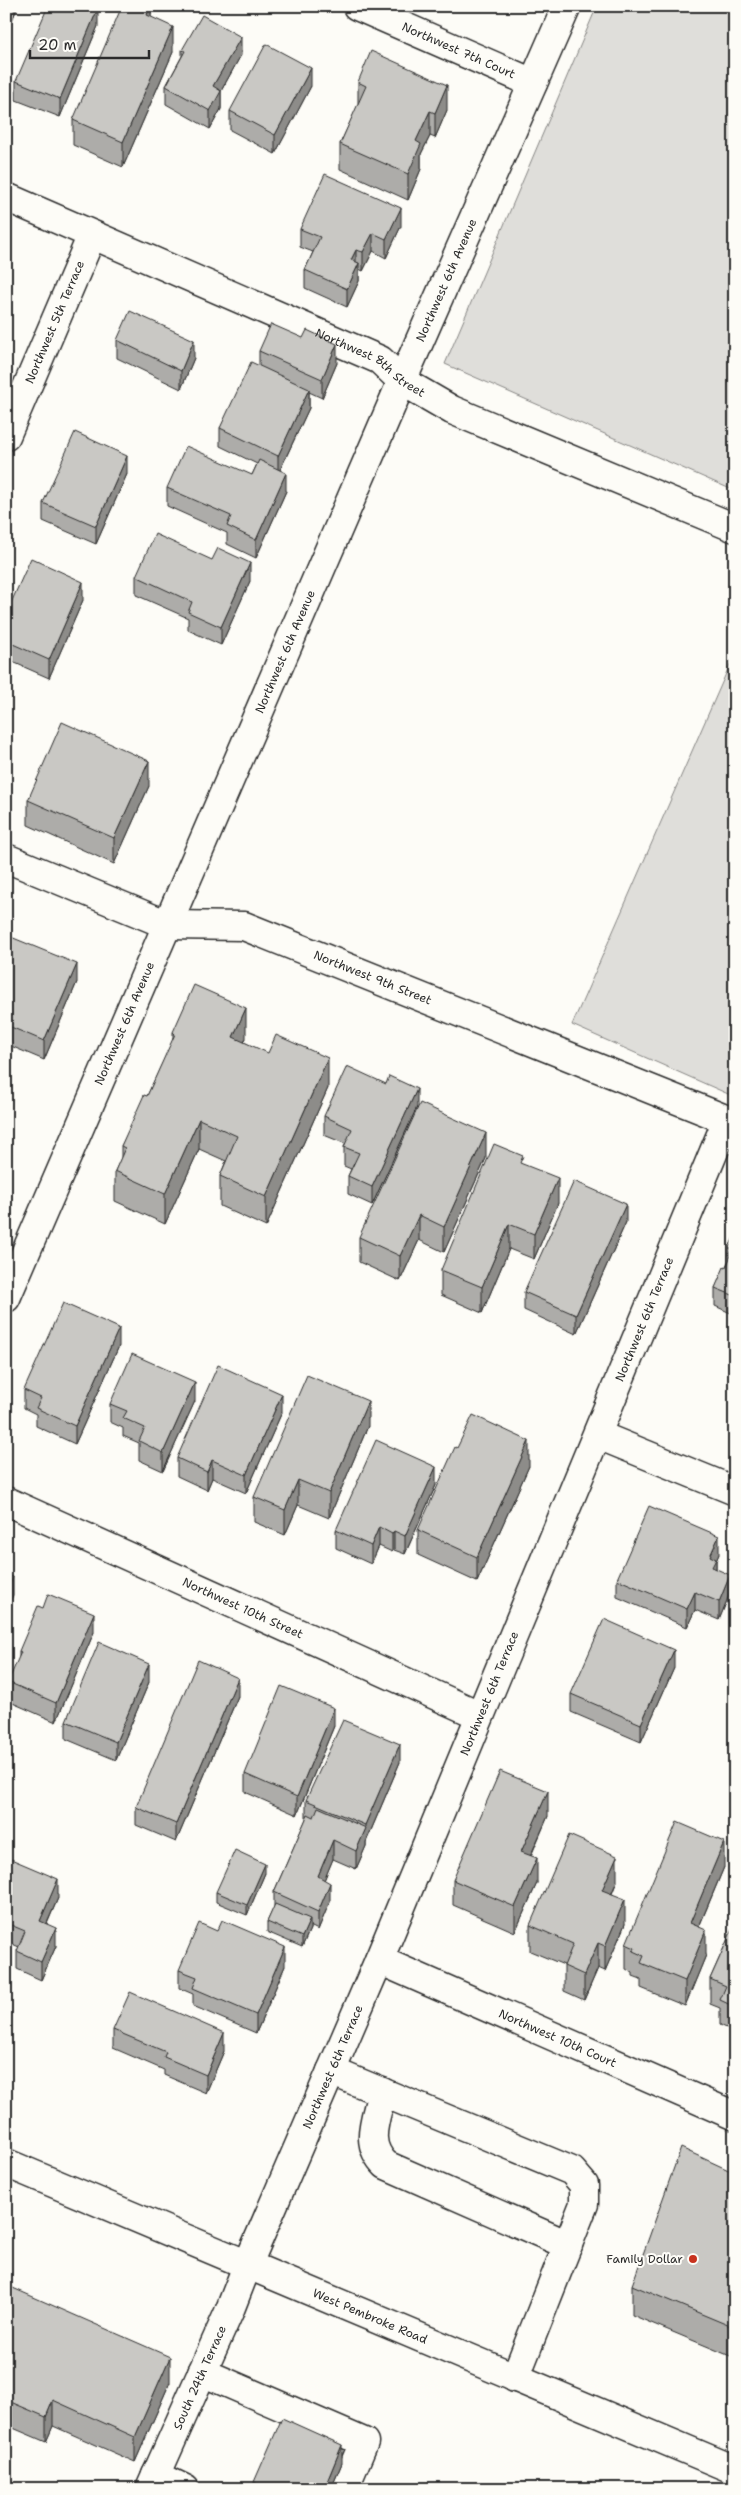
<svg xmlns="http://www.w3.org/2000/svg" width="741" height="2495" font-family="'Shantell Sans',sans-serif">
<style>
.green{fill:#dfdeda;stroke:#858482}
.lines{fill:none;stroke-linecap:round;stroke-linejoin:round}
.minor-casing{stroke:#2b2b2b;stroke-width:31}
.major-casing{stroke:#2b2b2b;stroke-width:31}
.minor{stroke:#fdfcf7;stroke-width:28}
.major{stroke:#fdfcf7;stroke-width:28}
.wall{fill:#adaca9;stroke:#2b2b2b}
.shaded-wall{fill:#8d8c89;stroke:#2b2b2b}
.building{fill:#c9c8c4;stroke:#2b2b2b}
.poi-dot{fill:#c8321e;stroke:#fdfcf7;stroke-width:2}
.labels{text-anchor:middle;stroke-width:4;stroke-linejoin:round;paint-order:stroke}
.street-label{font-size:12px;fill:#2b2b2b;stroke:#fdfcf7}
.poi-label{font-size:12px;fill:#2b2b2b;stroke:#fdfcf7;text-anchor:end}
</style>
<rect width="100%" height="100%" fill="#fdfcf7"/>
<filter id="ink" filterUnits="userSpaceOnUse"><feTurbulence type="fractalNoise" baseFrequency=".02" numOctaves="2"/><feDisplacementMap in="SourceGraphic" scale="10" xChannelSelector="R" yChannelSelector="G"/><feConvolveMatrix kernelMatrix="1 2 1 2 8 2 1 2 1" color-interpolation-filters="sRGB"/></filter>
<g filter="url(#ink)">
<path class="green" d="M597 6H735V491L445 364Z
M735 653V1097L572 1025Z"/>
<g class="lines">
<g class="minor-casing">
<g id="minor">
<path id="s1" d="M357 6 533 83"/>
<path id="s2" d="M6 197 380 360 402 381 452 410 735 528"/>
<path id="s3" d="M6 436 92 235"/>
<path id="s4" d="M6 858 168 925 244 926 735 1123"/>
<path id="s5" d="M6 1298 402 381 567 6"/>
<path d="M598 1435 735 1491"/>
<path id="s6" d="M6 1501 479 1715"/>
<path id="s7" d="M379 1960 735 2116"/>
<path d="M331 2071 572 2171 584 2185V2204L515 2378"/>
<path d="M382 2092C376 2120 363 2143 386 2165L568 2245"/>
<path d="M202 2372 364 2442 344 2489"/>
<path d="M156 2475 185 2489"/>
<path id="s8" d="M150 2489 229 2312 247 2266 379 1960 727 1120"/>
</g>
</g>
<g class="major-casing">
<g id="major">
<path id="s9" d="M6 2163 735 2470"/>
</g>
</g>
<use href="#minor" class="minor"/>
<use href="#major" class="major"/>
</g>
<path class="wall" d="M6 6H18L10 25 6 23Z
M151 6V17L173 52 123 167 73 145V120Z
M98 26 60 117 16 100V81Z
M182 50 241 55 221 91V109L210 129 166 104V86L182 56Z
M358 82 447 110 435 138 430 136 421 154V169L408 200 340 169V144L358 105Z
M311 86 275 154 230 130V111Z
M401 226 386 258 373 251 363 271 359 269V281L347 307 305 288V270L313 252 300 247V229Z
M117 340 194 358 181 389 117 358Z
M259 351 337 363 322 398 309 392V408L280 470 286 491 256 558 227 544V533L167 506V488L252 475 257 464 220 446V428L259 366Z
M127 474 96 544 43 521V503Z
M136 576 250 581 221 645 188 630V618L136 595Z
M83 600 49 678 6 659V614Z
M149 786 114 864 28 825V800Z
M6 935 77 982 44 1060 6 1044Z
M173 1032 246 1038 244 1042 328 1088 266 1227 220 1206V1176L226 1161 199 1149 165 1224 115 1201V1171L121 1158V1146L147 1096 173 1040Z
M417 1107 372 1205 348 1194V1176L351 1169 344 1166V1147L346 1144 324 1135V1116Z
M486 1158 444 1252 419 1240 400 1281 359 1262V1237Z
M523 1164 558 1203 534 1259 509 1249 482 1313 441 1295V1270Z
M626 1222 576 1334 524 1310V1292Z
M735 1235V1315L715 1306V1288L729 1260V1248Z
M119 1346 75 1444 36 1426V1414L24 1408V1390Z
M195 1401 163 1471 139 1460V1443L123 1436V1428L110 1422V1404Z
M282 1412 246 1493 212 1478 207 1490 177 1476V1458Z
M368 1426 329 1518 298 1505 285 1535 254 1522V1497Z
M529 1466 477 1582 418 1555V1530Z
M436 1485 405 1554 394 1550 392 1552 379 1546 371 1564 336 1548V1530Z
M719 1554 716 1561V1569L730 1593 719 1620 695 1610 687 1627 617 1597V1579Z
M94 1632 56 1722 8 1701V1682L19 1659V1651Z
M674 1668 641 1742 571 1712V1694Z
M149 1682 116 1760 66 1739V1721Z
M238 1696 176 1842 136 1825V1807Z
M334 1726 297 1815 245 1792V1774Z
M400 1762 366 1842V1846L356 1869 333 1859 324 1880 330 1901 318 1930 310 1926V1929L302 1947 267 1932V1922L274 1907V1892L306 1819V1800Z
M548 1816 531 1856 537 1883 515 1932 453 1905V1880Z
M724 1867 699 1927 706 1955 685 2006 641 1988V1979L633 1976V1973L626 1969V1944Z
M6 1871 58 1898 47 1924 56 1946 41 1980 17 1969V1951L19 1947 6 1941Z
M265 1873 247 1915 216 1902V1892Z
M617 1881 612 1894 625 1924 605 1971 598 1968 584 2000 564 1991V1965L530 1951V1925Z
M735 1923V2032L720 2025V2008L710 2004V1979Z
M285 1966 256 2033 193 2006V1994L179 1988V1970Z
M113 2030 224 2051 206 2093 164 2075V2070L113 2048Z
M735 2173V2358L632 2315V2285Z
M6 2285 170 2382 135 2462 53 2426 46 2442 6 2425Z
M342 2463 331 2489H254V2482Z"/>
<path class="shaded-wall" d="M11 6H18L10 25Z
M150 6H151V29L147 15Z
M98 8V26L60 117V99Z
M173 27V52L123 167V142Z
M241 37V55L221 91V109L210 129V111L213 86Z
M311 68V86L275 154V135Z
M447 85V110L435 138V113Z
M430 111V136L421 154V169L408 200V174L416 141Z
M401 208V226L386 258V239Z
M373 233V251L363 271V252Z
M356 250V268L351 260Z
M359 263V281L347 307V289Z
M194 340V358L181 389V371Z
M337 344V363L322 398V379Z
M309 389V408L278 474V456Z
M127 456V474L96 544V526Z
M286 473V491L256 558V540Z
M250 563V581L221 645V627Z
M83 582V600L49 678V660Z
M9 695V713L6 719V700Z
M10 740V759L6 766V748Z
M149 761V786L114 864V838Z
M77 964V982L44 1060V1041Z
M246 1008V1038L233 1067V1037Z
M328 1058V1088L266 1227V1197Z
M417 1089V1107L372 1205V1187Z
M199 1119V1149L165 1224V1194Z
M486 1133V1158L444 1252V1227Z
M558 1178V1203L534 1259V1234Z
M626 1204V1222L576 1334V1315Z
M419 1215V1240L400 1281V1256Z
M509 1224V1249L482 1313V1287Z
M119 1328V1346L75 1444V1426Z
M195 1382V1401L163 1471V1453Z
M282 1394V1412L246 1493V1475Z
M368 1401V1426L329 1518V1493Z
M529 1441V1466L477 1582V1557Z
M212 1460V1478L207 1490V1472Z
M436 1467V1485L405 1554V1536Z
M298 1480V1505L285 1535V1510Z
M379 1527V1546L371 1564V1546Z
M394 1531V1550L392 1552V1534Z
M719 1536V1554L716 1561V1577L712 1585 710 1556Z
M730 1575V1593L719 1620V1602Z
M13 1577V1595L6 1612V1593Z
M695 1592V1610L687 1627V1609Z
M94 1613V1632L56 1722V1703Z
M674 1650V1668L641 1742V1724Z
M149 1664V1682L116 1760V1742Z
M238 1678V1696L176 1842V1824Z
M334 1708V1726L297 1815V1797Z
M400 1744V1762L366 1842V1846L356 1869V1851L365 1830V1825Z
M548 1791V1816L521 1877V1852Z
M333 1840V1859L318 1895V1876Z
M724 1842V1867L690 1948V1923Z
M617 1856V1881L602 1915V1890Z
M537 1858V1883L515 1932V1907Z
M265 1864V1873L247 1915V1905Z
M58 1879V1898L40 1939V1921Z
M330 1883V1901L318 1930V1912Z
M625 1899V1924L605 1971V1946Z
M310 1919V1929L302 1947V1937Z
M56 1928V1946L41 1980V1962Z
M706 1930V1955L685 2006V1981Z
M598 1943V1968L584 2000V1975Z
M285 1947V1966L256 2033V2015Z
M224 2033V2051L206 2093V2075Z
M170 2357V2382L135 2462V2437Z
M53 2400V2426L46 2442V2417Z
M342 2445V2463L331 2489H324Z"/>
<path class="building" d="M48 6H94L98 8 60 99 16 81Z
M122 6H150L147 15 173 27 123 142 73 120Z
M202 15 241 37 213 86 221 91 210 111 166 86 185 51 182 50Z
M266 44 311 68 275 135 230 111Z
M371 51 447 85 435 113 430 111 416 141 421 144 408 174 340 144 366 86 358 82Z
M325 174 401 208 386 239 373 233 363 252 356 250 351 260 359 263 347 289 305 270 320 237 300 229Z
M130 311 194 340 181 371 117 340Z
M271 324 303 338 307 330 337 344 322 379 259 351Z
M251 362 309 389 278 456 220 428Z
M75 432 127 456 96 526 43 503Z
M186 446 252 475 259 460 286 473 256 540 227 526 231 516 167 488Z
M155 534 212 560 218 548 250 563 221 627 188 612 192 602 136 576Z
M31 558 83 582 49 660 6 641V614Z
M62 722 149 761 114 838 28 800Z
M6 739 10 740 6 748Z
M6 935 77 964 44 1041 6 1025V994L9 988 6 987Z
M194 985 246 1008 233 1037 268 1053 276 1035 328 1058 266 1197 220 1176 237 1136 199 1119 165 1194 115 1171 125 1148 121 1146 144 1095 147 1096 175 1034 173 1032Z
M347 1066 386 1084 389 1076 417 1089 372 1187 348 1176 359 1153 344 1147 352 1129 324 1116Z
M420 1103 486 1133 444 1227 419 1215 400 1256 359 1237Z
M494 1144 523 1156 520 1163 558 1178 534 1234 509 1224 482 1287 441 1270Z
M574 1181 626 1204 576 1315 524 1292Z
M735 1235V1296L715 1288 724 1267 726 1268 733 1250 729 1248Z
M63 1303 119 1328 75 1426 36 1408 41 1398 24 1390Z
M132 1354 195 1382 163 1453 139 1441 145 1428 123 1418 127 1411 110 1404Z
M218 1365 282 1394 246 1475 212 1460 207 1472 177 1458Z
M307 1375 368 1401 329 1493 298 1480 285 1510 254 1497Z
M473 1415 529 1441 477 1557 418 1530 455 1447 457 1448Z
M376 1440 436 1467 405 1536 394 1531 392 1534 379 1527 371 1546 336 1530Z
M649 1506 719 1536 710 1556 716 1559 712 1567 730 1575 719 1602 695 1592 687 1609 617 1579Z
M6 1574 13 1577 6 1593Z
M48 1594 94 1613 56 1703 8 1682 21 1652 19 1651 38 1606 43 1608Z
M604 1619 674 1650 641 1724 571 1694Z
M99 1642 149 1664 116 1742 66 1721Z
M198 1660 238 1678 176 1824 136 1807Z
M281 1686 334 1708 297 1797 245 1774Z
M343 1720 400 1744 365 1825 306 1800Z
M500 1771 548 1791 521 1852 537 1858 515 1907 453 1880Z
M318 1807 366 1828 356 1851 333 1840 318 1876 330 1883 318 1912 274 1892 308 1814 314 1817Z
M677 1822 724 1842 690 1923 706 1930 685 1981 641 1963 644 1956 633 1951 635 1948 626 1944Z
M569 1835 617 1856 602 1890 625 1899 605 1946 598 1943 584 1975 564 1966 573 1944 530 1925Z
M235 1850 265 1864 247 1905 216 1892Z
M11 1859 58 1879 40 1921 56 1928 41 1962 17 1951 25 1931 6 1923 11 1912 6 1909V1871Z
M275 1904 310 1919 302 1937 267 1922Z
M222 1920 285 1947 256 2015 193 1988 197 1977 179 1970 199 1923 217 1931Z
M735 1923V2007L720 2000 726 1986 710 1979Z
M130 1992 224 2033 206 2075 164 2057 166 2052 113 2030Z
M681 2148 735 2173V2328L632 2285Z
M6 2285 170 2357 135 2437 53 2400 46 2417 6 2400Z
M282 2418 342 2445 324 2489H269L254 2482Z"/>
</g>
<circle class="poi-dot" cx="693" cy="2259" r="5"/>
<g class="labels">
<g class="street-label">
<text dy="4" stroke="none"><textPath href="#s1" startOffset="111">Northwest 7th Court</textPath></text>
<text dy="4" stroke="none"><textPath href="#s5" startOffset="1109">Northwest 6th Avenue</textPath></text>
<text dy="4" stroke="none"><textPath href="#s3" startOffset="124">Northwest 5th Terrace</textPath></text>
<text dy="4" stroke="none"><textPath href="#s2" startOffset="401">Northwest 8th Street</textPath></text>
<text dy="4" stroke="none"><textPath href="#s5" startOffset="704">Northwest 6th Avenue</textPath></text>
<text dy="4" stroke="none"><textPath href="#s4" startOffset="390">Northwest 9th Street</textPath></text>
<text dy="4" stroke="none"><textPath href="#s5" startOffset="299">Northwest 6th Avenue</textPath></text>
<text dy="4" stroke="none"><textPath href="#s8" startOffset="1270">Northwest 6th Terrace</textPath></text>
<text dy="4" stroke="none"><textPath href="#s6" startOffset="260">Northwest 10th Street</textPath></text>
<text dy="4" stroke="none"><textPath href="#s8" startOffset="865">Northwest 6th Terrace</textPath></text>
<text dy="4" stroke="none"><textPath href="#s7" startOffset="195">Northwest 10th Court</textPath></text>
<text dy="4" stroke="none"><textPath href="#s8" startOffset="460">Northwest 6th Terrace</textPath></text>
<text dy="4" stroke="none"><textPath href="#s9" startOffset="395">West Pembroke Road</textPath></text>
<text dy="4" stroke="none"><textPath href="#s8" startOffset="122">South 24th Terrace</textPath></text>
</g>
<g class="poi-label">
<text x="683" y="2263">Family Dollar</text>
</g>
</g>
<rect width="741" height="2495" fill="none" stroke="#fdfcf7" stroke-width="25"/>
<rect x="12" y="12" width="716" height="2470" fill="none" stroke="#2b2b2b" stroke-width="2" filter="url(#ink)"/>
<path d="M30 50v8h119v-8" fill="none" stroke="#2b2b2b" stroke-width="2.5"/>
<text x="38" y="50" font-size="15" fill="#2b2b2b" stroke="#fdfcf7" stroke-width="4" paint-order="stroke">20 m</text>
</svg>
